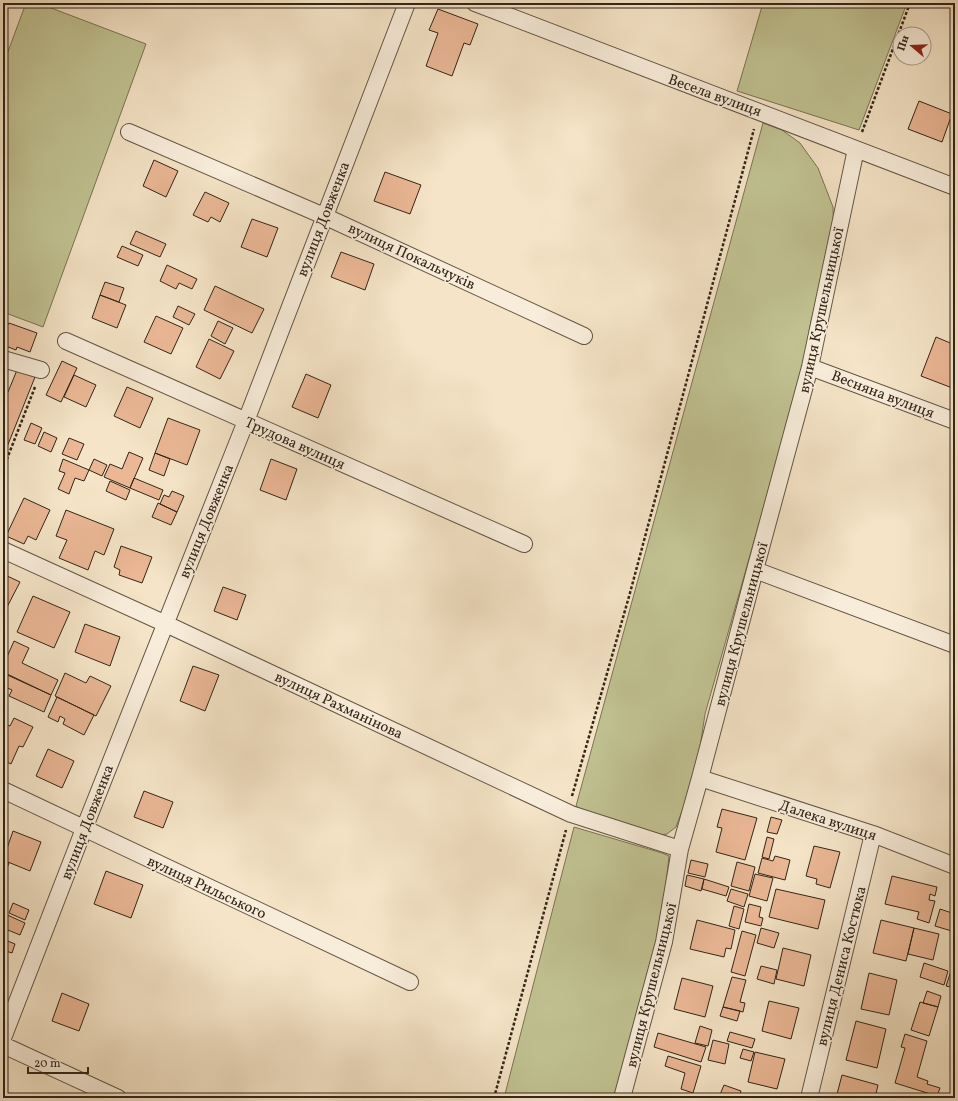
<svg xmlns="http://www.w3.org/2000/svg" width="958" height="1101" font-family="Vollkorn,serif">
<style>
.green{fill:#c1c292;stroke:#7a7454}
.building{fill:#ebb795;stroke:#322517}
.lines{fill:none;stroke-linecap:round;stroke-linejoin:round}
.minor-casing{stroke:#635543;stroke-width:18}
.path{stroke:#322517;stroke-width:2.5;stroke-dasharray:3 2;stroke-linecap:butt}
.minor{stroke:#f8eddb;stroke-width:16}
.labels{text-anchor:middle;stroke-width:3;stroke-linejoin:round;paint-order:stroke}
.street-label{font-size:15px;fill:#322517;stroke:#f8eddb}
</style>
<rect width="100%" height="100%" fill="#f5e4c7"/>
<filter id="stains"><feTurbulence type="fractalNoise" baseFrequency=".005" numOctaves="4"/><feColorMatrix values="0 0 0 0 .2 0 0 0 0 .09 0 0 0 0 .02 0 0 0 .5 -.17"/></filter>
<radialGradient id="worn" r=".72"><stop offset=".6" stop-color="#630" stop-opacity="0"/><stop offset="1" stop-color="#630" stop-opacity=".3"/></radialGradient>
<path class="green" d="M26 3H38L146 44 43 327 3 312V65Z
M763 3H907L859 130 737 91Z
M763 123 782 130 800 143 818 168 833 207 834 237 811 321 802 372 705 714 697 767 685 803 676 827 667 834 653 836 593 816 576 806Z
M574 827 662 853 669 856 664 903 649 977 617 1098H504Z"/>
<path class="building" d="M438 9 478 24 470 45 464 43 452 76 426 66 438 33 429 30Z
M919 101 952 114 942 142 908 129Z
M154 160 178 171 166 197 143 186Z
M385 172 421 185 410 214 374 201Z
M205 192 229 203 220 222 211 217 208 222 193 215Z
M252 219 278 228 267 257 241 247Z
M136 231 166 244 160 257 130 244Z
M122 246 143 255 138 266 117 257Z
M341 252 374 264 365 290 331 277Z
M167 265 197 279 192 289 179 283 176 289 160 281Z
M105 282 124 288 119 302 100 295Z
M215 286 264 309 252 333 204 310Z
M100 295 126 305 117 328 92 318Z
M178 306 195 314 189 325 173 317Z
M156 316 183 328 171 354 144 342Z
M218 321 233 328 225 344 211 336Z
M9 323 37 333 30 352 17 347 16 350 3 345V325L7 326Z
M936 337 955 345V389L921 376Z
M209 339 234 351 220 379 196 367Z
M62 361 77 368 61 402 46 395Z
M17 370 35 377 3 457V390L8 392Z
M306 374 331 385 318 418 292 407Z
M74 375 96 385 86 407 64 397Z
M127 387 153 398 140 428 114 416Z
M168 418 200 430 187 465 155 453Z
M31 423 42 428 35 444 24 440Z
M44 432 57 438 51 452 38 446Z
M69 438 84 444 77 460 62 454Z
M129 452 143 458 130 488 104 477 110 464 122 469Z
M155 453 170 459 164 476 149 470Z
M63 459 89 470 84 481 75 478 69 494 58 489 65 473 59 471Z
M94 459 107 465 102 476 89 470Z
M271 459 297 469 286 500 260 490Z
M134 478 163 490 159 500 130 488Z
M110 481 130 490 126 500 106 491Z
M172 491 184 496 177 512 160 504 164 495 169 497Z
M24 498 50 510 36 540 28 536 24 544 6 536Z
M158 503 177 512 171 525 152 517Z
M66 510 114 529 104 555 95 551 88 570 59 558 67 540 56 536Z
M121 546 152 557 142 583 119 575 120 570 114 567Z
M3 574 20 582 5 611 3 610Z
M223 587 246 595 237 620 214 611Z
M33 596 70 612 54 648 17 632Z
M85 624 120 637 110 666 75 652Z
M14 641 29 648 22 663 58 680 51 695 3 673V666Z
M193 666 219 675 205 711 180 701Z
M5 673 51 695 44 712 9 696 12 690 3 686V677Z
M65 673 86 683 90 676 111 686 96 716 55 696Z
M57 697 94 715 84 735 63 724 65 719 60 716 58 722 48 717Z
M14 718 33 727 23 747 19 746 11 764 3 760V723L10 726Z
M48 749 74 761 62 788 36 776Z
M144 791 173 802 163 828 134 817Z
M722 809 757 818 745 860 716 852 722 828 717 827Z
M771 817 782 820 777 834 767 832Z
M13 831 41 842 30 871 3 860Z
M767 837 774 839 769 859 762 857Z
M814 846 840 852 830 888 816 884 817 879 806 876Z
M775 856 790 860 785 880 758 873 762 858 773 861Z
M3 860 9 863 3 878Z
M691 860 708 864 705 877 688 873Z
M737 862 755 867 749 891 731 886Z
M106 871 143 885 131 918 94 904Z
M755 874 773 878 767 901 749 896Z
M687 875 704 879 701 891 685 886Z
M892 876 937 887 935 896 930 894 929 900 935 901 929 923 917 919 919 912 885 904Z
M704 879 729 887 726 896 702 889Z
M731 889 748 894 744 907 727 901Z
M776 889 825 900 818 929 769 917Z
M13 903 29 910 25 920 9 913Z
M749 904 761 907 759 917 763 918 761 926 745 922Z
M734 906 744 909 739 929 729 926Z
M940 909 955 914V932L935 926Z
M3 913 25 923 20 935 3 928Z
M697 920 735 930 731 949 726 948 724 957 690 949Z
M881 920 914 928 906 961 873 953Z
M761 928 779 933 774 948 757 943Z
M914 928 939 934 933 960 908 954Z
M742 931 756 935 745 976 731 972Z
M3 939 15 944 12 953 3 950Z
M783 948 811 955 804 986 776 979Z
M924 963 948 971 944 985 920 977Z
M761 966 777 970 774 984 757 979Z
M951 971 955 972V988L946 986Z
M869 973 897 980 889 1015 861 1009Z
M732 977 746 980 740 1002 745 1003 743 1012 723 1007Z
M682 978 713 986 705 1017 674 1009Z
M927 991 941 996 938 1007 923 1003Z
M62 993 89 1004 79 1031 52 1021Z
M769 1001 799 1008 791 1039 762 1031Z
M920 1002 938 1007 929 1036 911 1030Z
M723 1007 740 1011 737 1021 720 1016Z
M856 1021 886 1029 877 1068 846 1060Z
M700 1026 712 1030 708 1046 695 1043Z
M730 1032 755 1039 752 1048 727 1041Z
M658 1033 706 1047 701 1062 654 1047Z
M905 1034 927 1041 917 1077 928 1081 927 1084 940 1088 937 1096 895 1083 905 1048 901 1047Z
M713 1040 729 1044 725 1064 708 1060Z
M743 1049 754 1052 751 1061 740 1058Z
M755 1052 785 1059 777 1089 748 1082Z
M668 1056 701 1066 693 1093 681 1089 685 1073 665 1066Z
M842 1075 878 1085 875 1098H836Z
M724 1085 741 1091 739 1098 719 1097Z"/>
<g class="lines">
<g class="minor-casing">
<path id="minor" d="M475 3 955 187
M129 132 324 216 584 336
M66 341 524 544
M3 359 41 370
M810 367 955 421
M3 550 166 624 571 814 680 849
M755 570 955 645
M700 778 873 834 955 866
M3 790 410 982
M3 1038 84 829 246 421 407 3
M3 1045 118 1098
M622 1098 664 942 680 849 700 778 755 570 810 367 856 149
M809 1098 873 834"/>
</g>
<path class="path" d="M862 132 910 3
M3 469 35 387
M572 796 630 593 754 129
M494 1098 566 830"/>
<use href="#minor" class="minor"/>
</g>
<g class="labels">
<g class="street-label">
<text transform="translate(715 95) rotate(20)" y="5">Весела вулиця</text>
<text transform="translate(323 219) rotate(-69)" y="5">вулиця Довженка</text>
<text transform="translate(412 256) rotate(25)" y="5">вулиця Покальчуків</text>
<text transform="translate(821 310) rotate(-78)" y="5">вулиця Крушельницької</text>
<text transform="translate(883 394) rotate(21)" y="5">Весняна вулиця</text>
<text transform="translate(295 443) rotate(24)" y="5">Трудова вулиця</text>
<text transform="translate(206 521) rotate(-68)" y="5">вулиця Довженка</text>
<text transform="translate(741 624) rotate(-75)" y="5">вулиця Крушельницької</text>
<text transform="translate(339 705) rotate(25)" y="5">вулиця Рахманінова</text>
<text transform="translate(828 820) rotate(18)" y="5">Далека вулиця</text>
<text transform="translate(87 822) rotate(-69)" y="5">вулиця Довженка</text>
<text transform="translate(207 887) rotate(25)" y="5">вулиця Рильського</text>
<text transform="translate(841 966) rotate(-76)" y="5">вулиця Дениса Костюка</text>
<text transform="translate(651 985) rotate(-76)" y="5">вулиця Крушельницької</text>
</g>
</g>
<rect width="958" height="1101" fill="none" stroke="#f5e4c7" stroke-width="16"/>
<rect x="4" y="4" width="950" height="1093" fill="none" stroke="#322517" stroke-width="2"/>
<rect x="8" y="8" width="942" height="1085" fill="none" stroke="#322517"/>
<g transform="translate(912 46) rotate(289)"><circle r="19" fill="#f8eddb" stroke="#a99d8d"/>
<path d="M0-3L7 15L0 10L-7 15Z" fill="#8f2418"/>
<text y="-6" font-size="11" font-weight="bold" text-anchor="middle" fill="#322517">Пн</text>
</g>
<path d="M28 1067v6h60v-6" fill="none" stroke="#322517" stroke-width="2"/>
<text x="34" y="1067" font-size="12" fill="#322517" stroke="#f8eddb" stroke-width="3" paint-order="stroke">20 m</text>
<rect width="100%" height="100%" filter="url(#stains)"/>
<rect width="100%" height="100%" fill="url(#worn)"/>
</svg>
